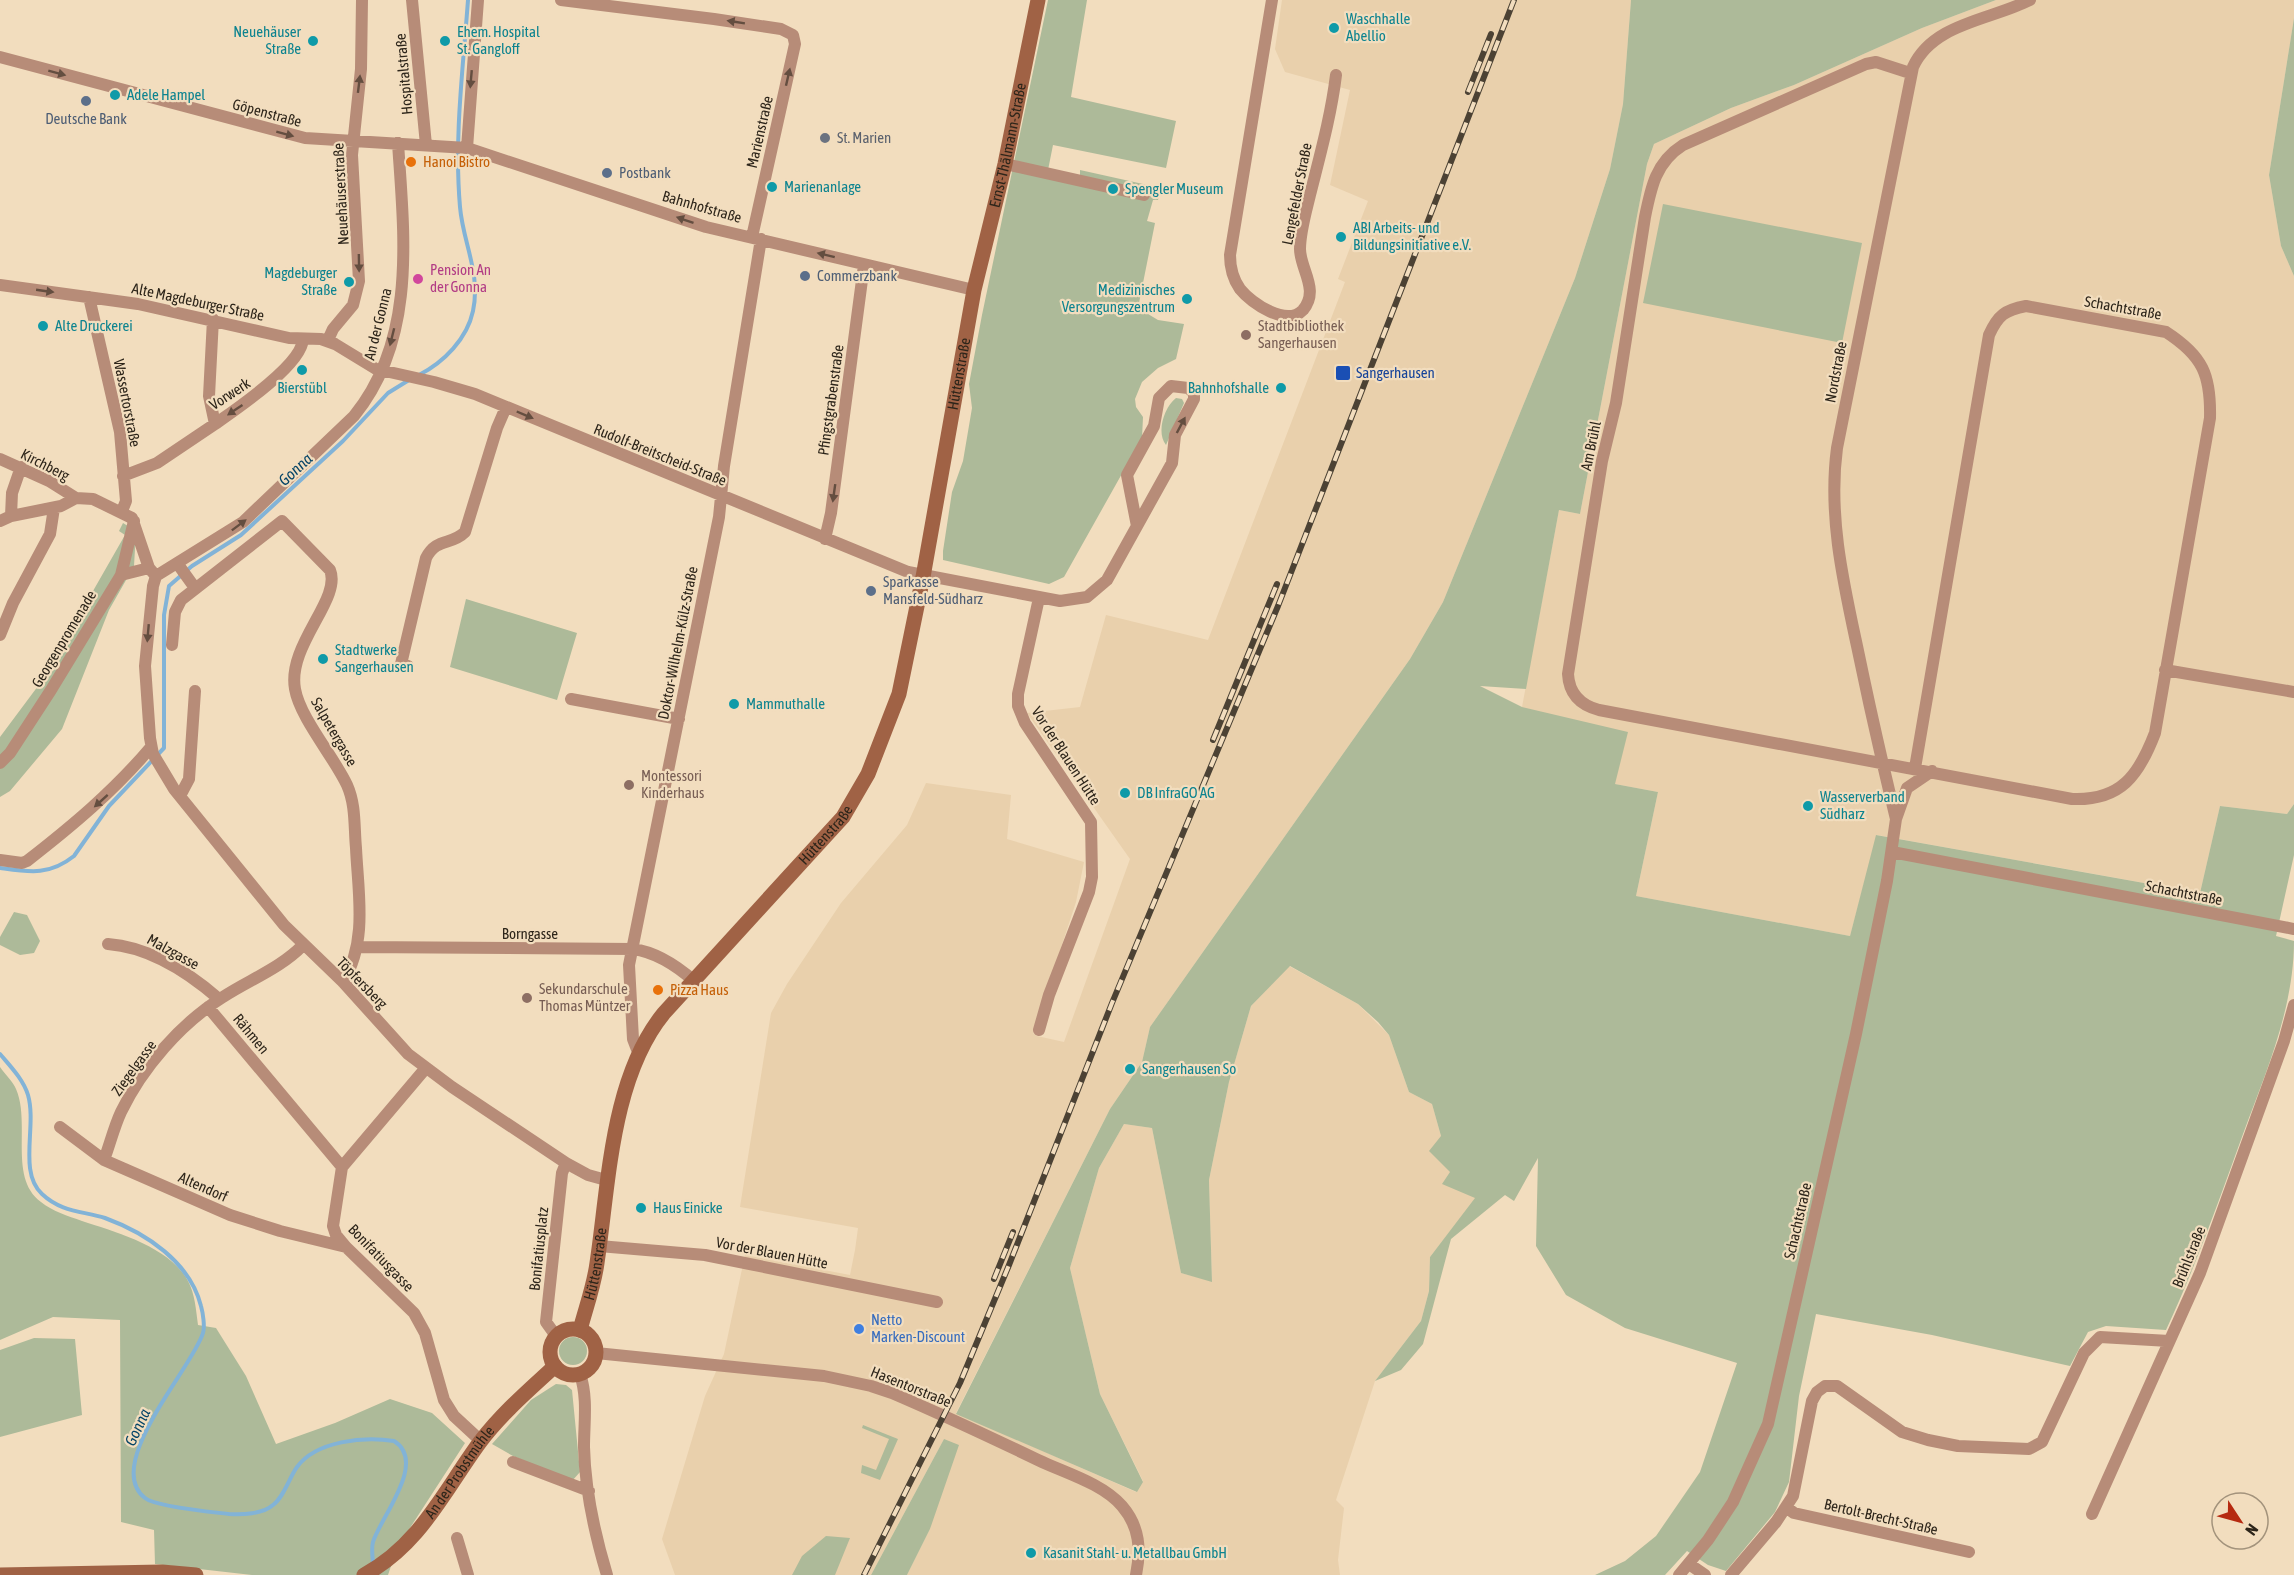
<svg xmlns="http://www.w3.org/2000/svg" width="2294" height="1575" font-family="'Asap Condensed',sans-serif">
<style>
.built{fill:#e9d0ac}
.green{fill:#adba99}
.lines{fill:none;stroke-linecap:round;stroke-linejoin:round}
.stream{stroke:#82b3d7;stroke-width:4}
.street{stroke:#b78c78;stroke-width:12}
.secondary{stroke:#a06245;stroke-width:15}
.rail-casing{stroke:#4c4234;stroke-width:6}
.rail{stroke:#f2ddbe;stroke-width:4;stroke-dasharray:11;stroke-linecap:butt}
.oneway{fill:#644e40}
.culture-dot{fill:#0f9aa8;stroke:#f2ddbe;stroke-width:2}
.service-dot{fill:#5c6f8a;stroke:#f2ddbe;stroke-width:2}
.worship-dot{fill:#6b7280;stroke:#f2ddbe;stroke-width:2}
.food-dot{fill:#e8710a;stroke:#f2ddbe;stroke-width:2}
.hotel-dot{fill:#d1479c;stroke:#f2ddbe;stroke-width:2}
.education-dot{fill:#8d6e63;stroke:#f2ddbe;stroke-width:2}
.transit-dot{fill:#1a4fb4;stroke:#f2ddbe;stroke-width:2}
.shop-dot{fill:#3f7fe0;stroke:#f2ddbe;stroke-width:2}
.labels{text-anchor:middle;stroke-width:4.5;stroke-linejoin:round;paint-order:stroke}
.culture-label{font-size:15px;fill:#0d838f;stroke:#f2ddbe;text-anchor:start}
.street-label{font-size:15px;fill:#2d251a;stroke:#f2ddbe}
.service-label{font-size:15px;fill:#4e5e75;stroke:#f2ddbe;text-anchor:start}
.worship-label{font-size:15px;fill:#5b616d;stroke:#f2ddbe;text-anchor:start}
.food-label{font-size:15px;fill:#c56008;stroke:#f2ddbe;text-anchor:start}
.hotel-label{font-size:15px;fill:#b23c85;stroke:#f2ddbe;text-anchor:start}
.education-label{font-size:15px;fill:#785e54;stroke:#f2ddbe;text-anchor:start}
.transit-label{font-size:15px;fill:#164399;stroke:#f2ddbe;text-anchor:start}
.shop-label{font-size:15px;fill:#366cbe;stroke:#f2ddbe;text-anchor:start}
.water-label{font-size:16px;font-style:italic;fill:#054467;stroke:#f2ddbe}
</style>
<rect width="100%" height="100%" fill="#f2ddbe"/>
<path class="built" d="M1282 0H1631L1623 104 1610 169 1575 278 1443 602 1410 659 1150 1027 1142 1062 1110 1109 956 1413 1136 1492 1143 1481 1100 1394 1070 1268 1099 1168 1124 1124 1152 1128 1181 1273 1212 1281 1209 1180 1229 1082 1251 1006 1289 966 1358 1004 1389 1035 1409 1092 1432 1104 1451 1172 1476 1198 1430 1257 1429 1291 1421 1321 1375 1381 1336 1500 1344 1508 1338 1560 1340 1575H907L930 1529 944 1439 871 1575H675L662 1539 705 1396 724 1354 745 1255 850 1275 855 1250 858 1228 740 1207 771 1013 787 984 841 903 907 825 926 783 1011 795 1007 839 1084 862 1076 902 1033 1033 1037 1036 1064 1042 1130 859 1027 713 1080 707 1106 615 1208 640 1345 282 1338 279 1368 201 1330 185 1350 90 1285 72 1275 49Z
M1996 0H2294V18L2269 175 2281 246 2294 276V804L2287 814 2220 806 2200 893 1877 835 1850 936 1636 896 1658 792 1615 784 1522 707 1559 510 1580 514 1647 164 1654 144 1731 108 1794 85 1922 28Z"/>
<path class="green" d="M1048 0H1087L1071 97 1176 121 1166 168 1053 145 1048 170 1080 176V170L1161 188 1158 200H1153L1147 221 1155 223 1138 308 1158 320 1184 324 1176 359 1158 368 1142 382 1135 399 1136 407 1143 417 1142 438 1064 577 1049 584 943 560V551L952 492 963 461 972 408 969 384 982 315Z
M1631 0H1996L1922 28 1794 85 1731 108 1654 144 1647 164 1580 514 1559 510 1526 689 1480 686 1522 707 1628 732 1615 784 1658 792 1636 896 1850 936 1876 835 2200 893 2220 806 2287 814 2294 804V855L2276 936 2294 941C2294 1008 2266 1072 2243 1134 2219 1200 2196 1266 2166 1330L2106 1326 2088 1332 2070 1366 1932 1335 1816 1314 1799 1396 1789 1482 1775 1512 1726 1571 1708 1565 1687 1551 1665 1575H1595L1625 1561 1656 1536 1700 1472 1737 1363 1625 1328 1566 1295 1536 1246 1538 1158 1514 1201 1505 1195 1451 1239 1423 1344 1401 1370 1375 1381 1421 1321 1429 1291 1430 1257 1475 1198 1442 1184 1450 1172 1429 1151 1441 1136 1432 1104 1409 1092 1389 1035 1378 1022 1358 1004 1290 966 1251 1006 1229 1082 1209 1180 1212 1282 1181 1273 1152 1128 1124 1124 1099 1168 1070 1268 1100 1394 1143 1482 1137 1492 956 1414 1110 1109 1142 1062 1150 1027 1410 659 1443 602 1575 278 1610 169 1623 104Z
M2294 18V276L2281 246 2269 175Z
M1663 204 1862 243 1842 343 1643 303Z
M1176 398 1182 399 1184 403 1166 445C1156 433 1164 407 1176 398Z
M123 523 136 531 134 566 109 610 62 729 10 791 0 797V737L41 682 125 535 119 531Z
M466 599 577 633 557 700 450 667Z
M14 912 27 915 40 941 34 953 20 955 0 945V937Z
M0 1067C5 1074 13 1082 16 1089 31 1123 8 1178 41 1202 52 1211 68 1216 82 1221 116 1232 170 1247 188 1281 195 1294 196 1310 198 1325L216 1328 246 1376 276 1444 335 1423 390 1399 432 1413 465 1443 397 1548 388 1575H252L155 1564 154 1530 121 1522 120 1320 53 1317 0 1340Z
M559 1351a14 14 0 1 1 28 0a14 14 0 1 1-28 0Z
M34 1338 75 1339 82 1415 0 1437V1350Z
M556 1384 566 1385 572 1390 580 1472 572 1481 513 1456 492 1444 531 1400Z
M863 1425 898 1439 880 1480 861 1473 862 1465 876 1470 889 1439 862 1428Z
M944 1439 959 1445 930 1529 907 1575H871Z
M826 1536 850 1538 835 1575H792L802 1556Z"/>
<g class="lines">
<path class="stream" d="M419 375C444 362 467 339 473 311 481 273 463 243 460 207 454 138 463 69 468 0
M0 868C29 872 49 876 74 856L109 806 164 748V615L169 586 192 566 241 535 343 441 388 393 409 380
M0 1054C10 1066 23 1079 28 1095 37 1126 18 1172 42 1194 61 1212 82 1211 105 1218 146 1233 190 1262 201 1306 203 1313 205 1327 203 1333 193 1367 102 1465 145 1498 156 1507 212 1512 229 1514 242 1515 263 1514 273 1505 284 1497 289 1478 297 1467 316 1441 364 1436 394 1441 428 1462 380 1518 373 1542 371 1549 373 1558 373 1565"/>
<path class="street" d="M412 0 426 145
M561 0 714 19 781 29 793 35 795 44 752 237
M1272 0 1230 255C1230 267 1233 279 1240 289 1252 304 1287 327 1303 310 1320 290 1300 269 1300 249 1300 232 1306 212 1310 195 1320 155 1331 116 1336 75
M0 57 305 138 467 148 706 227 974 290
M1910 73 1876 62 1866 64 1683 145C1656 162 1651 187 1645 217L1616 403 1602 461 1568 674C1569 693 1580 705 1599 710L2072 799C2121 801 2139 775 2155 733L2210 418C2211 375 2203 356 2166 332L2026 306C2005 310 1998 315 1989 335L1915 768
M398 143C404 235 417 339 354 416L243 522 156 576 153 586 145 666 150 738 153 754 174 789 284 925 343 982 408 1054 452 1087 566 1163 588 1175 606 1180
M467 148 478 0
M1005 164 1144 195
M0 285 138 304 289 338 321 339 335 344 376 369 434 382 475 394 908 572 1060 601 1087 597 1107 580 1172 463 1175 435 1194 399V393L1188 388 1171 386 1159 398 1154 426 1127 475 1137 526
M89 297 120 432 126 501 122 511
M213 319 209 396 215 424C235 410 302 365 303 339
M328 340 333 329 353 305 359 281 352 155 361 69 362 0
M0 459 49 481 76 498
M123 476 157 463 215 424
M11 516 12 493 21 467
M0 521 11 516 61 506 76 498 93 499 132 518 149 568 156 576
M825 539 831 513 864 265
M177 563 195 588
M121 575 149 568
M0 635 13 603 50 534 54 508
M172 645 175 612 181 600 282 521 330 570C342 599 287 645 295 689 300 718 334 757 347 785 356 805 354 827 356 848 358 893 368 941 343 982
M408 666 401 664 426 558C437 537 451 546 465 532L497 428 506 407
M2165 670 2294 692
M571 699 679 719
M0 763 10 753 51 690 121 575 134 521
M180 796 189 779 195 691
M1896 819C1882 762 1869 704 1857 646 1843 581 1828 515 1837 448L1913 67C1933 23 1991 20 2030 0
M1892 852 2294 929
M0 860 22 863 27 861C72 826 114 791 151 747
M108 944C149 947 188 972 219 999
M357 947 633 949C655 952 677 966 694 981
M208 1007 342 1167
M1039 1030 1049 995 1089 892 1092 877 1091 822 1025 723 1018 706V694L1039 598
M638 1052 633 1039 629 965 719 517 724 466 761 239
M425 1069 342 1167 333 1226 336 1235 346 1247 414 1313 425 1333 444 1400 454 1416 481 1441
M60 1127 104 1160 230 1215 280 1231 346 1247
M104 1160C110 1144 114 1127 121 1112 142 1068 181 1023 223 997 249 980 281 968 303 945
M599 1246 705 1255 937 1302
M556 1336 546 1322 562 1173 566 1163
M596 1353 824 1376 871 1386 892 1393C941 1414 990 1437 1038 1460 1065 1473 1102 1483 1122 1506 1140 1527 1141 1550 1136 1575
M580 1374C588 1398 584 1422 584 1447 585 1490 595 1535 607 1575
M513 1462 589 1491
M1787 1508 1794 1513 1969 1552
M2092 1514 2200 1273 2284 1041 2294 1005
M457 1538 468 1575
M1689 1564 1705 1575
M1679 1575 1708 1540 1733 1502 1768 1424 1856 1034 1887 881 1896 819 1907 788 1932 771
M1731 1575 1776 1522 1793 1496 1812 1401 1817 1392 1825 1386H1837L1902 1432 1928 1440 1958 1446 2029 1449 2042 1442 2084 1353 2100 1337 2169 1341"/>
<g class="secondary">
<circle cx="573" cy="1352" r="23"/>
<path id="s1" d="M580 1330C586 1307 594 1286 597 1263 609 1183 611 1078 664 1013L843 817 868 774 899 694 923 577 974 290 1005 164 1038 0"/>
<path d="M0 1575 162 1572 196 1575"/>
<path id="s2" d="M364 1575C420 1545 444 1491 480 1442 502 1413 529 1390 555 1366"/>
</g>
<g class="rail-casing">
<path id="rail" d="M1468 92 1491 34
M1213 740 1277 584
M994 1279 1013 1232
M864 1575 960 1383 1009 1265 1112 1003 1278 606 1514 0"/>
</g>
<use href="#rail" class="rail"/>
</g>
<defs><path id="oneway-solid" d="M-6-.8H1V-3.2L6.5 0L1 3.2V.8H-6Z" transform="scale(1.5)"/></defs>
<g class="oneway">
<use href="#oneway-solid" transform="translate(736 22) rotate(-171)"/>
<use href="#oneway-solid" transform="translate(57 73) rotate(15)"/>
<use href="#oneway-solid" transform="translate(788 77) rotate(-77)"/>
<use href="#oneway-solid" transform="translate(471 79) rotate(95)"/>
<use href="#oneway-solid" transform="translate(359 84) rotate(-83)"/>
<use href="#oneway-solid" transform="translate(285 134) rotate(15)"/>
<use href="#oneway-solid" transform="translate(685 220) rotate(-161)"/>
<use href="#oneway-solid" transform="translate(826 255) rotate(-166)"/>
<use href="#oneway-solid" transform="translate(359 263) rotate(89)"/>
<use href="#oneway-solid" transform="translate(45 291) rotate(8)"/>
<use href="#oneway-solid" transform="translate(392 337) rotate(104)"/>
<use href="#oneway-solid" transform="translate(235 410) rotate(146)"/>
<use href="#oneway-solid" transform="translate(525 415) rotate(23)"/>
<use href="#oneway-solid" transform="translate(1181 425) rotate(-62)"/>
<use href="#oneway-solid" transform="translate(834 493) rotate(98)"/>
<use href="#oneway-solid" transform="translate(239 525) rotate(-37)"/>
<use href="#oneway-solid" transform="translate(148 633) rotate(95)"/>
<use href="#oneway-solid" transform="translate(101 801) rotate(138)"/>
</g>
<g class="culture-dot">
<circle cx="1334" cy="28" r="6"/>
<circle cx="313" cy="41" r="6"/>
<circle cx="445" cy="41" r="6"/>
<circle cx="115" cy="95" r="6"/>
<circle cx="772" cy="187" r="6"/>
<circle cx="1113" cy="189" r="6"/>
<circle cx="1341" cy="237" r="6"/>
<circle cx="349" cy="282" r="6"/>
<circle cx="1187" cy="299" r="6"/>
<circle cx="43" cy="326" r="6"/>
<circle cx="302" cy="370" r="6"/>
<circle cx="1281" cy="388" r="6"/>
<circle cx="323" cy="659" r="6"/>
<circle cx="734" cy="704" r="6"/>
<circle cx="1125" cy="793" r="6"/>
<circle cx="1808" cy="806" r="6"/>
<circle cx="1130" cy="1069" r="6"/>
<circle cx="641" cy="1208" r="6"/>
<circle cx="1031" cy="1553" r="6"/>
</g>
<g class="service-dot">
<circle cx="86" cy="101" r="6"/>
<circle cx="607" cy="173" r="6"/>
<circle cx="805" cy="276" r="6"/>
<circle cx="871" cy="591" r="6"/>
</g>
<circle class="worship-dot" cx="825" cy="138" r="6"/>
<g class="food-dot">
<circle cx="411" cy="162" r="6"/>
<circle cx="658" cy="990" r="6"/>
</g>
<circle class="hotel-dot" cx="418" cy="279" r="6"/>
<g class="education-dot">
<circle cx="1246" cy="335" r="6"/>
<circle cx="629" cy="785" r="6"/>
<circle cx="527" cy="998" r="6"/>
</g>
<rect class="transit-dot" x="1335" y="365" width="16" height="16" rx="3"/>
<circle class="shop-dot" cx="859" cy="1329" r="6"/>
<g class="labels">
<g class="culture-label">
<text x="1346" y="24">Waschhalle<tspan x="1346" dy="17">Abellio</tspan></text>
<text x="301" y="37" text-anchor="end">Neuehäuser<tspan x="301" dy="17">Straße</tspan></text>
<text x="457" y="37">Ehem. Hospital<tspan x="457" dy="17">St. Gangloff</tspan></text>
<text x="127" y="100">Adele Hampel</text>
<text x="784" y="192">Marienanlage</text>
<text x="1125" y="194">Spengler Museum</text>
<text x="1353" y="233">ABI Arbeits- und<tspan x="1353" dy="17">Bildungsinitiative e.V.</tspan></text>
<text x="337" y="278" text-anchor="end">Magdeburger<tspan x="337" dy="17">Straße</tspan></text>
<text x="1175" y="295" text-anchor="end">Medizinisches<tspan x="1175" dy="17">Versorgungszentrum</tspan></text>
<text x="55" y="331">Alte Druckerei</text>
<text x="302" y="393" text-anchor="middle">Bierstübl</text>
<text x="1269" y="393" text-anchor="end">Bahnhofshalle</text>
<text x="335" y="655">Stadtwerke<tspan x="335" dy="17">Sangerhausen</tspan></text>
<text x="746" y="709">Mammuthalle</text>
<text x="1137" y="798">DB InfraGO AG</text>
<text x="1820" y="802">Wasserverband<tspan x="1820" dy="17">Südharz</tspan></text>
<text x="1142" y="1074">Sangerhausen So</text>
<text x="653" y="1213">Haus Einicke</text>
<text x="1043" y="1558">Kasanit Stahl- u. Metallbau GmbH</text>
</g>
<g class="street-label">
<text transform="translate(404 74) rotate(-95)" y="5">Hospitalstraße</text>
<text transform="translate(267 113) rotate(15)" y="5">Göpenstraße</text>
<text transform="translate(760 132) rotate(-77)" y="5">Marienstraße</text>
<text dy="5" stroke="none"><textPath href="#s1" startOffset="1292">Ernst-Thälmann-Straße</textPath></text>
<text transform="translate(341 194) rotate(-93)" y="5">Neuehäuserstraße</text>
<text transform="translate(1297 194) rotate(-79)" y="5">Lengefelder Straße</text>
<text transform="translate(702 207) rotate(16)" y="5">Bahnhofstraße</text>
<text transform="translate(198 302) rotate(12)" y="5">Alte Magdeburger Straße</text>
<text transform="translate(2123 308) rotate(10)" y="5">Schachtstraße</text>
<text transform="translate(378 324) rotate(-76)" y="5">An der Gonna</text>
<text transform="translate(1836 372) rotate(-79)" y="5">Nordstraße</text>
<text dy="5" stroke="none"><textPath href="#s1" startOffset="1058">Hüttenstraße</textPath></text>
<text transform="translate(230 394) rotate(-33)" y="5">Vorwerk</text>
<text transform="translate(831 400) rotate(-82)" y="5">Pfingstgrabenstraße</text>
<text transform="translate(127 403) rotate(79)" y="5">Wassertorstraße</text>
<text transform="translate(1591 446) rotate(-78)" y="5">Am Brühl</text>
<text transform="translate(660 455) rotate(22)" y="5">Rudolf-Breitscheid-Straße</text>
<text transform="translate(45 465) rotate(27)" y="5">Kirchberg</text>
<text transform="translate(64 639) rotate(-59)" y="5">Georgenpromenade</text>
<text transform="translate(678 643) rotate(-79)" y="5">Doktor-Wilhelm-Külz-Straße</text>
<text transform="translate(334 732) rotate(60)" y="5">Salpetergasse</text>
<text transform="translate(1066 756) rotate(57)" y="5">Vor der Blauen Hütte</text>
<text dy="5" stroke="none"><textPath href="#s1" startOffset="572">Hüttenstraße</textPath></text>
<text transform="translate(2184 893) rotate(11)" y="5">Schachtstraße</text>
<text x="530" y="939">Borngasse</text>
<text transform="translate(173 952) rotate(29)" y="5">Malzgasse</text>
<text transform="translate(362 983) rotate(46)" y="5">Töpfersberg</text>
<text transform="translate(251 1034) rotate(50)" y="5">Rähmen</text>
<text transform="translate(134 1068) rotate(-54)" y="5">Ziegelgasse</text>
<text transform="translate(203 1187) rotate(24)" y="5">Altendorf</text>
<text transform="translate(1798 1221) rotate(-77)" y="5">Schachtstraße</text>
<text transform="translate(539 1249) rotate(-84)" y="5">Bonifatiusplatz</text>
<text transform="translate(772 1253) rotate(11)" y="5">Vor der Blauen Hütte</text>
<text transform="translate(2189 1257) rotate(-68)" y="5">Brühlstraße</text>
<text transform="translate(381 1258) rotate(46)" y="5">Bonifatiusgasse</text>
<text dy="5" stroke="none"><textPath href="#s1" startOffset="68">Hüttenstraße</textPath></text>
<text transform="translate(911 1387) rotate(22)" y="5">Hasentorstraße</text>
<text dy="5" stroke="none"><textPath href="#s2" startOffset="142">An der Probstmühle</textPath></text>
<text transform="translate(1881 1517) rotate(13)" y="5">Bertolt-Brecht-Straße</text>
</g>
<g class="service-label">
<text x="86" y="124" text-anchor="middle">Deutsche Bank</text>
<text x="619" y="178">Postbank</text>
<text x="817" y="281">Commerzbank</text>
<text x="883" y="587">Sparkasse<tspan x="883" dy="17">Mansfeld-Südharz</tspan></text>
</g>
<g class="worship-label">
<text x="837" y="143">St. Marien</text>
</g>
<g class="food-label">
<text x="423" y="167">Hanoi Bistro</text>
<text x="670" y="995">Pizza Haus</text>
</g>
<g class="hotel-label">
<text x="430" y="275">Pension An<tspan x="430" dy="17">der Gonna</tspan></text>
</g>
<g class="education-label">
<text x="1258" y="331">Stadtbibliothek<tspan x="1258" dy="17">Sangerhausen</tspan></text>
<text x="641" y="781">Montessori<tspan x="641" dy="17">Kinderhaus</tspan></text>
<text x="539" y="994">Sekundarschule<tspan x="539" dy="17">Thomas Müntzer</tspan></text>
</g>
<g class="transit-label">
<text x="1356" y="378">Sangerhausen</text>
</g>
<g class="shop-label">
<text x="871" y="1325">Netto<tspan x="871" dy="17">Marken-Discount</tspan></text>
</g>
<g class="water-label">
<text transform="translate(295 469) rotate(-43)" y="6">Gonna</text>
<text transform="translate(137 1427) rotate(-65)" y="6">Gonna</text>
</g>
</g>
<g transform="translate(2240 1521) rotate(126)"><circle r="28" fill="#f2ddbe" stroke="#a3937c" stroke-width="1.5"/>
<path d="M0-4.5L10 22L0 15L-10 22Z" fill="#b62a10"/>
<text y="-9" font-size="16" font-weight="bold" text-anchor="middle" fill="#2d251a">N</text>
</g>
</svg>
